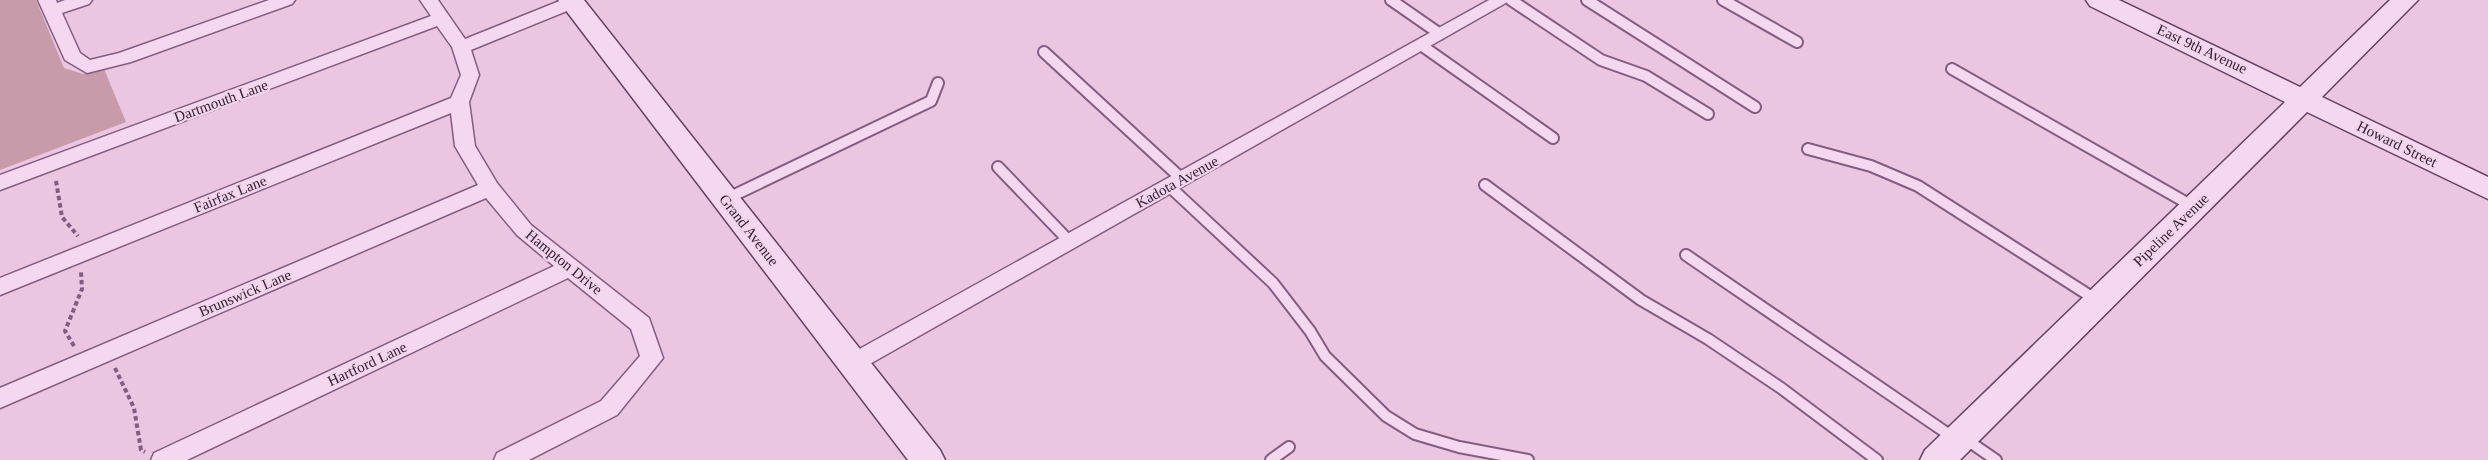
<svg xmlns="http://www.w3.org/2000/svg" width="2488" height="460" font-family="'Times New Roman',serif">
<style>
.green{fill:#c79baa}
.lines{fill:none;stroke-linecap:round;stroke-linejoin:round}
.lane-casing{stroke:#835d81;stroke-width:14}
.street-casing{stroke:#835d81;stroke-width:3}
.secondary-casing{stroke:#654164;stroke-width:3}
.path{stroke:#835d81;stroke-width:4;stroke-dasharray:4.5 3;stroke-linecap:butt}
.lane{stroke:#f5d8ef;stroke-width:10}
.street{fill:#f5d8ef;fill-rule:evenodd}
.secondary{fill:#f5d8ef;fill-rule:evenodd}
.labels{text-anchor:middle;stroke-width:4.5;stroke-linejoin:round;paint-order:stroke}
.street-label{font-size:15px;fill:#352035;stroke:#f2d5eb}
</style>
<rect width="100%" height="100%" fill="#eac6e1"/>
<path class="green" d="M0 0H36L64 68 83 74 104 69 126 122 0 170Z"/>
<g class="lines">
<g class="lane-casing">
<path id="lane" d="M1391 0 1440 34
M1511 0 1601 60 1646 76 1708 114
M1587 0 1755 107
M1723 0 1797 42
M1421 45 1553 138
M1044 52 1182 179
M1952 69 2194 207
M1808 149 1871 166 1918 186 2098 301
M998 167 1070 242
M1485 185 1641 300 1708 339 1781 388 1877 460
M1169 186 1273 283 1310 331 1325 356 1386 416 1415 434 1459 447 1528 460
M726 199 931 101 938 83
M1686 255 1954 438
M1964 438 1996 460
M1271 460 1289 447"/>
</g>
<g class="street-casing">
<path id="street" d="M38 0H56L57 3 65 0H92L89 4 62 13 80 53 90 60 119 53 269 0H295L292 4 131 62 87 73 65 60Z
M420 0H438L465 39 562 0 582 2 579 6 471 50 479 75 469 102 475 146 497 183 531 225 649 318 663 358 617 415 529 460H494L497 453 601 401 640 356 631 329 568 278 187 460H151L154 453 554 266 517 235 486 198 0 408V388L478 185 455 146 451 113 0 295V278L451 98 461 75 452 47 437 26 0 190V175L431 16Z
M1489 0H1511L861 369 853 372 845 369 842 363 845 357Z"/>
</g>
<g class="secondary-casing">
<path id="secondary" d="M558 0H584L940 450 945 460H908Z
M2086 0H2119L2300 87 2390 0H2418L2322 97 2488 177V199L2307 112 1960 460H1920L1925 450 2285 102 2090 6Z"/>
</g>
<path class="path" d="M56 181 62 217 78 236
M74 346 65 331 82 289 81 272
M115 368 134 408 141 450 145 452"/>
<use href="#lane" class="lane"/>
<use href="#street" class="street"/>
<use href="#secondary" class="secondary"/>
</g>
<g class="labels">
<g class="street-label">
<text transform="translate(2202 49) rotate(25)" y="5">East 9th Avenue</text>
<text transform="translate(221 101) rotate(-20)" y="5">Dartmouth Lane</text>
<text transform="translate(2397 144) rotate(26)" y="5">Howard Street</text>
<text transform="translate(1177 182) rotate(-29)" y="5">Kadota Avenue</text>
<text transform="translate(230 194) rotate(-22)" y="5">Fairfax Lane</text>
<text transform="translate(749 230) rotate(52)" y="5">Grand Avenue</text>
<text transform="translate(2171 230) rotate(-44)" y="5">Pipeline Avenue</text>
<text transform="translate(564 262) rotate(39)" y="5">Hampton Drive</text>
<text transform="translate(245 293) rotate(-23)" y="5">Brunswick Lane</text>
<text transform="translate(367 364) rotate(-25)" y="5">Hartford Lane</text>
</g>
</g>
</svg>
